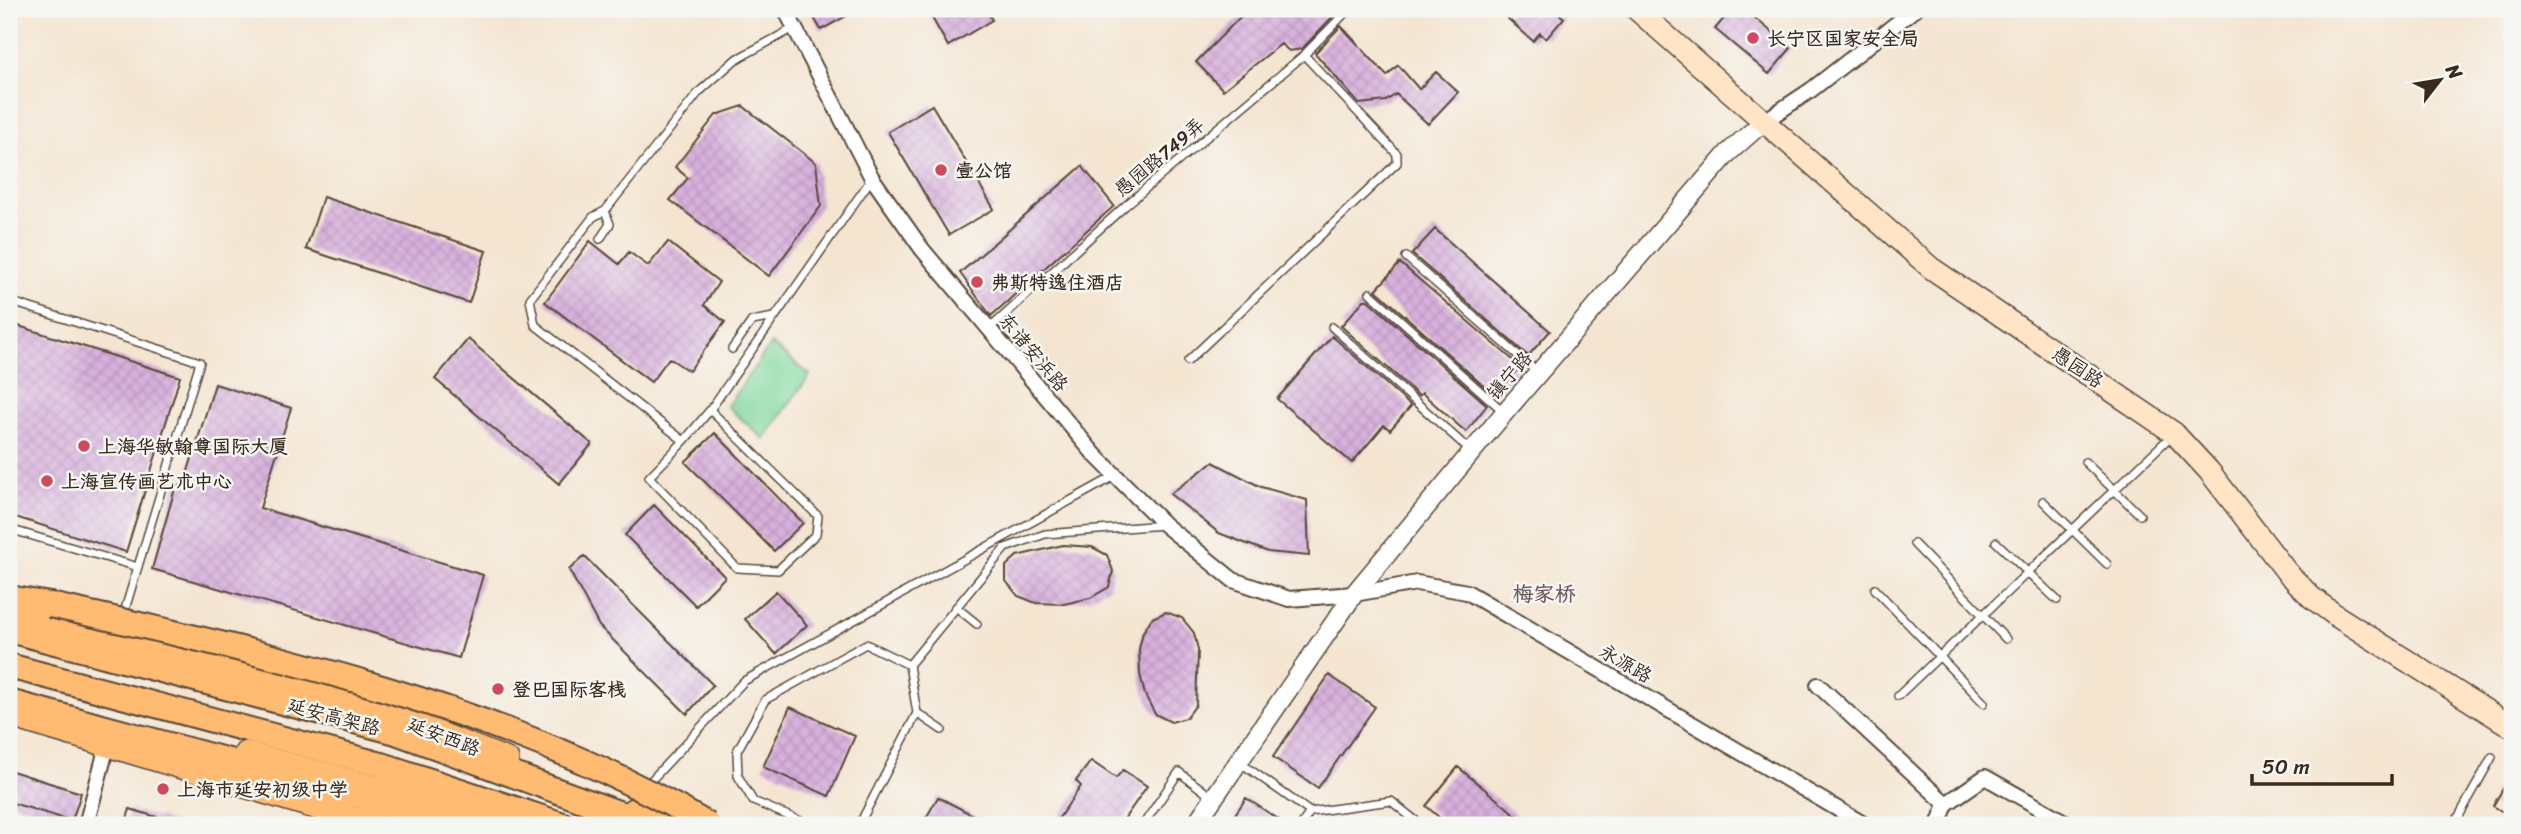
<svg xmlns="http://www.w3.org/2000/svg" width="2521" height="834" font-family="Sriracha,'LXGW WenKai TC',sans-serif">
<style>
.garden{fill:#80d89d;stroke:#5e815e;stroke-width:2}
.building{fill:url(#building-cross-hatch)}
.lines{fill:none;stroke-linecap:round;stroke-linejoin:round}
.service-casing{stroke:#574639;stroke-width:10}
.minor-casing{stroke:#574639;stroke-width:18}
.tertiary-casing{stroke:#574639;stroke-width:21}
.secondary-casing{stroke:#574639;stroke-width:24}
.primary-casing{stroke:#574639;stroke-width:26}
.trunk-casing{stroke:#574639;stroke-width:28}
.service{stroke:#fff;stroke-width:7}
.minor{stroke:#fff;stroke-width:14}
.tertiary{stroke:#fff;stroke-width:18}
.secondary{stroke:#ffe4c6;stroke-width:21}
.primary{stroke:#ffbb71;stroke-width:23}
.trunk{stroke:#ffbb71;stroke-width:24}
.trunk-bridge-casing{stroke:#574639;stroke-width:28;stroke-linecap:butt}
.trunk-bridge{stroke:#ffbb71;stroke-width:24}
.poi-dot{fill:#d1495b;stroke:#f6f6f2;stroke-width:2.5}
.labels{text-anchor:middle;stroke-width:5;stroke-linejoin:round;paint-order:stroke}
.poi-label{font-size:19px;font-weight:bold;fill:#3b2a1e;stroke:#f6f6f2;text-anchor:start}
.street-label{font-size:19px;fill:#3b2a1e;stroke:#f6f6f2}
.neighbourhood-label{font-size:21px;font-weight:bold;fill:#725961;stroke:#f6f6f2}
</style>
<defs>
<pattern id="building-cross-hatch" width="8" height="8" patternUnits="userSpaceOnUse" patternTransform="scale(1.75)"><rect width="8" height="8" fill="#d8b1dd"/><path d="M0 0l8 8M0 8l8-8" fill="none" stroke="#ba98bd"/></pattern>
</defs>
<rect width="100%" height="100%" fill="#f6f6f2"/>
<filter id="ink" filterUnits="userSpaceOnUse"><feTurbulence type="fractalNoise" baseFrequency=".0143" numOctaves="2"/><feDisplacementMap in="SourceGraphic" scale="14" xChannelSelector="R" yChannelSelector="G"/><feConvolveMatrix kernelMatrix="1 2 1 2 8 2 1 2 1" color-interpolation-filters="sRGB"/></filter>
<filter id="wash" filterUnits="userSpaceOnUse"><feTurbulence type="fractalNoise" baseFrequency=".00686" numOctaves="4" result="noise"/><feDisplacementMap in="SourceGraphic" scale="28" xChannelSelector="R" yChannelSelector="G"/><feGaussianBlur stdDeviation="1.57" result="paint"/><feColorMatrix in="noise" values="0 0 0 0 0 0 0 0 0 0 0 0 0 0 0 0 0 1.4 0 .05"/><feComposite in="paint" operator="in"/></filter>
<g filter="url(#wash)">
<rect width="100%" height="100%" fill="#f4e5d1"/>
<path class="garden" d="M771 344 810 375 764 439 727 406Z"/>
<g id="blocks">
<path class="building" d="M809 9H859L821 30Z
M927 9H985L992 20 948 46Z
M1248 9H1340L1302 49 1289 51 1281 44 1223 90 1196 62Z
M1513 9H1553L1564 18 1546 39 1540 33 1533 41 1506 17Z
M1732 9H1744L1791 48 1769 74 1715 29Z
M1341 26 1387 76 1398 65 1419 89 1436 72 1458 92 1428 124 1396 94 1386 101 1359 104 1315 53Z
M932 105 994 209 949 235 888 132Z
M743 106 816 163 821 206 769 276 670 200 688 178 675 167 716 115Z
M1082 166 1114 206 991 316 960 273Z
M323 197 486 251 469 303 306 249Z
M1435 229 1550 331 1528 356 1412 254Z
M590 241 619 264 629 252 648 266 668 242 719 282 704 305 725 322 689 371 669 358 651 382 545 302Z
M1400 263 1520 366 1495 396 1376 290Z
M1364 300H1368L1487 405 1466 432 1422 393 1419 396 1341 326Z
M9 323 180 377 126 552 9 515Z
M1332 336 1411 406 1390 430 1384 425 1352 463 1277 399Z
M468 339 592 444 559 484 435 379Z
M215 384 291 408 260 508 483 575 459 658 152 569 176 485 183 487Z
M715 433 803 523 774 551 685 462Z
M1213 462 1261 487 1307 500 1309 556 1268 552 1219 533 1170 494Z
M654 505 725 577 696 606 625 535Z
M1063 545 1092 547 1107 555 1113 571 1109 587 1090 598 1064 604 1036 603 1018 596 1006 581V566L1017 556Z
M584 556 713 685 687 714 599 626 569 570Z
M776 591 807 625 776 654 745 619Z
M1166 612 1182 618 1194 633 1198 650 1196 705 1186 718 1171 722 1155 714 1145 695 1140 674 1139 649 1143 632 1152 618Z
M1329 675 1375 707 1318 788 1273 757Z
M790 707 855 736 829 796 763 767Z
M1091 761 1116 778 1123 770 1147 786 1120 825H1054L1081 786 1076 781Z
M1458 767 1528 825H1448L1426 806Z
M9 770 81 793 72 821 9 802Z
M2512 773V817L2493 806Z
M938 797 992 825H922Z
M1246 798 1287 825H1228Z
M130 809 173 822 172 825H125Z"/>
</g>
</g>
<g filter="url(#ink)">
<use href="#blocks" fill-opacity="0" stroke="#574639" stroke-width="2"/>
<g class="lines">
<g class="service-casing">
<path id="service" d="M794 28 735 60 699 92 605 211 593 217 530 299 535 325 684 441 710 410 872 178
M600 239 610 224 605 211
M1406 257 1537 372
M1370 293 1503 411
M9 301 200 362 123 616
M1332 327 1472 452
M989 329 1125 206 1304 55 1349 9
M732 349 752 321 774 317
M1188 361 1397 163V154L1304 55
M684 441 649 477 737 568 778 570 816 534 818 516 710 410
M2085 462 2140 515
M2043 501 2107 564
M9 529 138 567
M1996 542 2057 600
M1914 544 2006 639
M1875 589 1984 703
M956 607 977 624
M1898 696 2171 436
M917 713 942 730
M1238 761 1310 812 1391 801 1421 825
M645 787 744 681 1115 476
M810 825 753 801 738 776 737 751 765 700 866 644 909 665
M859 825 917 713 909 665 1005 548 1045 534 1164 525
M1143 825 1179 772 1213 798
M1301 825 1310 812
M2454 825 2492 757"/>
</g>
<g class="minor-casing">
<path id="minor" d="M785 9 872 178 922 249 1095 455 1165 525 1233 580 1289 599 1354 594 1417 583 1467 592 1865 825
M1763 122 1811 90 1915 9
M1818 685 1946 804
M86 825 107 746
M1938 825 1946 804 1985 777 2070 825"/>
</g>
<g class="tertiary-casing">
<path id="tertiary" d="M1195 825 1354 594 1505 412 1728 153 1763 122"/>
</g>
<g class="secondary-casing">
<path id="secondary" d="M1636 9 1931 268 2174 433 2209 471 2286 571 2311 597 2338 617 2512 727"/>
</g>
<g class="primary-casing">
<path id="primary" d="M9 607 356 701 507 760
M9 710 21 719 375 825
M246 753 517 825
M633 810 672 825"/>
</g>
<g class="trunk-casing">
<path id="trunk" d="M9 598 50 605
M9 630 396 732 651 825
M9 666 382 765 563 825
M9 702 363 797 447 825"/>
</g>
<use href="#service" class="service"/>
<use href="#minor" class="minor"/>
<use href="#tertiary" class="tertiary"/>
<use href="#secondary" class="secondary"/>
<use href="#primary" class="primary"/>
<use href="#trunk" class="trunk"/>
<g class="trunk-bridge-casing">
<path id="trunk-bridge" d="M50 605C269 653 514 710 708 825"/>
</g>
<use href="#trunk-bridge" class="trunk-bridge"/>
</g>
</g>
<g class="poi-dot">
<circle cx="1753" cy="38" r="7"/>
<circle cx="941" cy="170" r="7"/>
<circle cx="977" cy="282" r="7"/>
<circle cx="84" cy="446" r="7"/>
<circle cx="47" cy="481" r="7"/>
<circle cx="498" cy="689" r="7"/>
<circle cx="163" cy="789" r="7"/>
</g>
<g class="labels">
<g class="poi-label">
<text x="1767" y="45">长宁区国家安全局</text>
<text x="955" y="177">壹公馆</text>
<text x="991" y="289">弗斯特逸住酒店</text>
<text x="98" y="453">上海华敏翰尊国际大厦</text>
<text x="61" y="488">上海宣传画艺术中心</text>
<text x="512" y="696">登巴国际客栈</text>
<text x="177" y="796">上海市延安初级中学</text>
</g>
<g class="street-label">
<text transform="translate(1159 157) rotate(-40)" y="7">愚园路749弄</text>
<text transform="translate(1034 352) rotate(50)" y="7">东诸安浜路</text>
<text transform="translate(2078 367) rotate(34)" y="7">愚园路</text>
<text transform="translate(1509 375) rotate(-49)" y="7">镇宁路</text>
<text transform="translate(1626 663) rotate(30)" y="7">永源路</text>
<text transform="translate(334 716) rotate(15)" y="7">延安高架路</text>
<text transform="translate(444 736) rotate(21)" y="7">延安西路</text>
</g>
<g class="neighbourhood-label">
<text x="1544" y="601">梅家桥</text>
</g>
</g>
<rect width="2521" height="834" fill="none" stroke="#f6f6f2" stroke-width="35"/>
<g transform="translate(2440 80) rotate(59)" stroke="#f6f6f2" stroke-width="5" paint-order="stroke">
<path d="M0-5L12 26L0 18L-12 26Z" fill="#3b2a1e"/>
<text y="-10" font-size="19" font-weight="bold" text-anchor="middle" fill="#3b2a1e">N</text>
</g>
<path d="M2252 774v10h140v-10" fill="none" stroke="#3b2a1e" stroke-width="3.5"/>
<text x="2262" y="774" font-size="21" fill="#3b2a1e" stroke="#f6f6f2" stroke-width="5" paint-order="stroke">50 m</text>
</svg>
